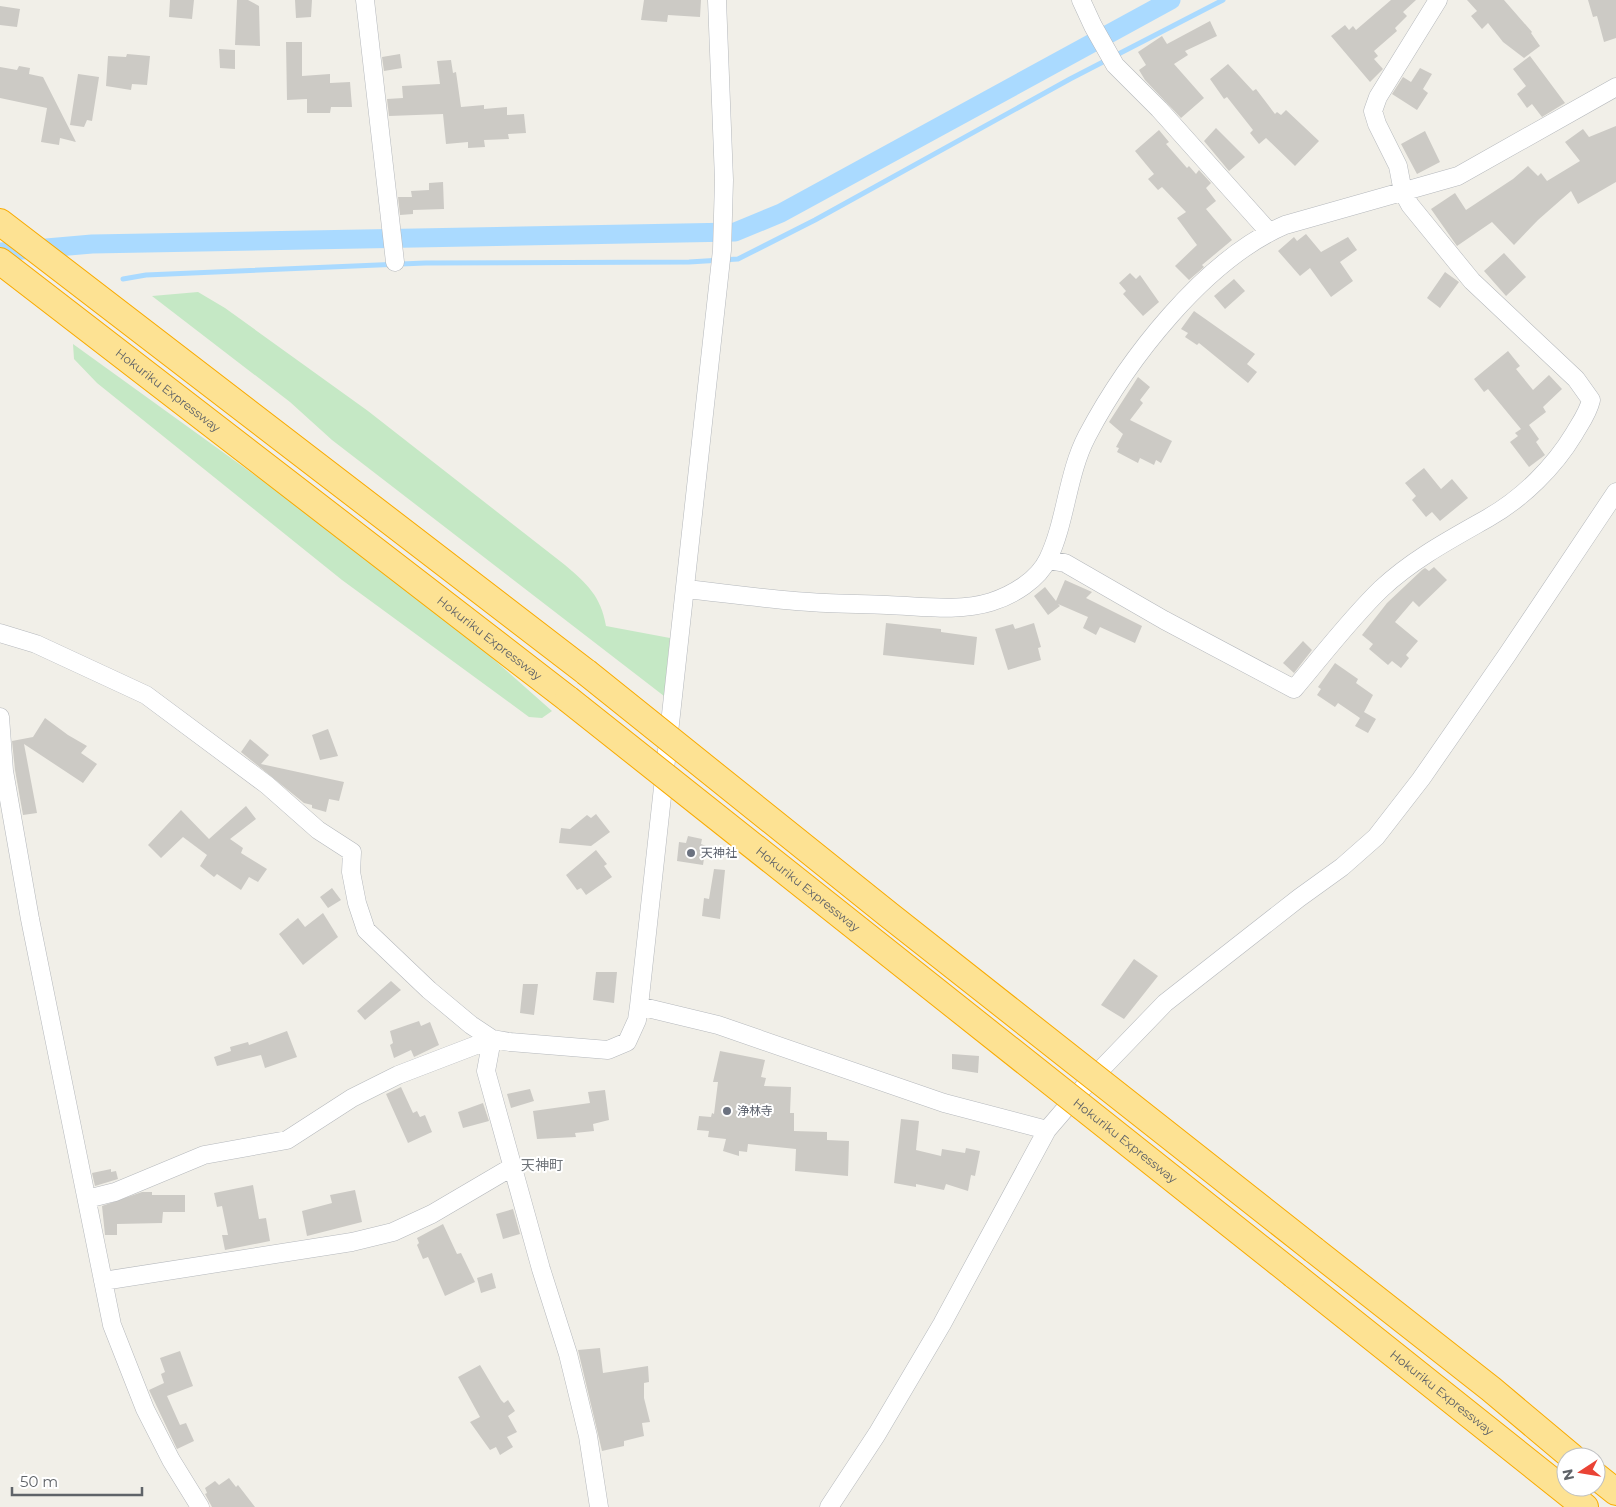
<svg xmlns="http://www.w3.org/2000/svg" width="1616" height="1507" font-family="Montserrat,'Noto Sans JP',sans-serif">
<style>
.green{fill:#c5e8c5}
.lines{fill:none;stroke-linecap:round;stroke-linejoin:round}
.stream{stroke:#aadaff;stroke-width:5}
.canal{stroke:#aadaff;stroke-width:19}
.building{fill:#cccac5}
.minor-casing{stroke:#b5b8bc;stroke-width:19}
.highway-casing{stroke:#f9ab00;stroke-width:28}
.minor{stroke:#fff;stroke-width:18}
.highway{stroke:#fde293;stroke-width:26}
.highway-bridge-casing{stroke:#f9ab00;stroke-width:28;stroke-linecap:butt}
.highway-bridge{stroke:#fde293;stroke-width:26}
.worship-dot{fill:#6b7280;stroke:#fff;stroke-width:2}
.labels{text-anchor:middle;stroke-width:4;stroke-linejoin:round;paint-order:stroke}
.street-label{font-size:12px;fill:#5f6368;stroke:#fff}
.worship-label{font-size:12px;fill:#5b616d;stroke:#fff;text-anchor:start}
.neighbourhood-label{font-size:14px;fill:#70757a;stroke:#fff}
</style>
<rect width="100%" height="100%" fill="#f1efe8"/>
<path class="green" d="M198 292 225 308 368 411 565 565C587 584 601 596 606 626L670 638 664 696 332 440 290 402 152 296Z
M73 344 324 525 455 625 552 711 542 718 529 717 342 580 97 383 74 359Z"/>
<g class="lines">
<path class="stream" d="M123 279 146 275 425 263 689 262 738 259 815 220 1070 79 1223 0"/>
<path class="canal" d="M0 252 92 244 735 232 781 213 1171 0"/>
</g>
<path class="building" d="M170 0H194L192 19 169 17Z
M237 0H248L259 6 260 46 235 45Z
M295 0H312L311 17 296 18Z
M644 0H701L700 17 668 15 667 22 641 20Z
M1391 0H1416L1403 12 1407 16 1395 28 1397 31 1374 51 1378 56 1374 59 1383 69 1370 82 1331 36 1345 25 1349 30 1353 26 1356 30Z
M1467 0H1504L1532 32 1531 33 1540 46 1524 58 1503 42 1488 23 1482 29 1471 16 1477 11Z
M1588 0H1616V38L1604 42 1597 16 1593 17Z
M0 6 20 9 17 27 0 25Z
M1210 21 1217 36 1185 51 1188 55 1174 64 1204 98 1181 118 1145 80 1139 70 1146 65 1138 52 1162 36 1167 44Z
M286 42H302V76L330 74V83L350 82 352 107H331L330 113H307V99L287 100Z
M219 49 235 50V69L220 68Z
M127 54 150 56 147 85 132 84 131 90 106 86 108 56 126 57Z
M400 54 402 68 384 71 382 57Z
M1530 56 1565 103 1542 117 1532 104 1527 108 1517 94 1526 86 1513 69Z
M451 60 453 73 456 72 461 107 484 105V109L507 107V115L524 114 526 133 508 134 509 139 484 140 485 147 468 148V142L446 144 443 114 389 116 387 99 403 98 402 86 440 84 437 61Z
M1228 64 1253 91 1256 89 1275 114 1277 112 1281 115 1286 110 1319 141 1295 166 1266 138 1259 144 1250 133 1253 130 1227 97 1224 99 1210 79Z
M19 66 30 68 29 74 43 77 76 142 60 138 59 145 41 142 47 108 0 98V67L17 70Z
M1420 68 1432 74 1423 89 1428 93 1417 110 1392 94 1403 77 1411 82Z
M78 74 99 77 92 121 87 120 84 127 70 125Z
M1616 126V182L1578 204 1571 191 1538 220 1514 245 1492 222 1457 246 1431 209 1455 193 1466 210 1513 179 1528 166 1538 176 1541 173 1547 181 1580 161 1565 142 1583 129 1589 137Z
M1216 128 1245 157 1229 171 1204 141Z
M1159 130 1169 142 1166 144 1187 168 1189 166 1196 174 1199 170 1211 183 1206 188 1216 201 1206 209 1232 240 1202 265 1204 267 1189 280 1175 266 1197 245 1177 218 1186 212 1162 187 1158 190 1148 179 1154 174 1135 151Z
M1425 131 1440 162 1417 174 1401 144Z
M443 182 444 209 413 210V214L400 215 398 197H412L411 191 429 190V183Z
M1306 234 1321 252 1348 237 1357 250 1340 262 1353 281 1331 297 1310 268 1300 276 1278 251 1294 237 1297 241Z
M1504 253 1526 277 1506 296 1484 271Z
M1445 272 1459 282 1440 308 1427 298Z
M1130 273 1136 279 1140 275 1159 302 1143 316 1123 294 1126 291 1119 283Z
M1234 279 1245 291 1225 309 1214 296Z
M1194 311 1255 354 1247 364 1257 372 1248 383 1199 343 1197 345 1185 337 1188 333 1181 329Z
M1508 351 1520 366 1516 369 1533 390 1549 375 1562 389 1543 407 1546 412 1529 425 1539 439 1536 442 1545 455 1529 467 1510 442 1518 436 1515 433 1521 429 1488 389 1484 392 1474 379Z
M1138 377 1150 387 1140 400 1143 403 1130 420 1172 441 1161 463 1156 460 1154 465 1140 458 1138 463 1117 452 1119 448 1116 447 1123 434 1109 422Z
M1424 468 1441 489 1452 479 1468 498 1440 521 1432 512 1426 517 1412 500 1416 496 1405 483Z
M1434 567 1447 580 1419 607 1413 601 1395 622 1418 641 1406 655 1409 658 1401 668 1392 661 1388 665 1369 649 1373 644 1362 635 1387 603 1422 570 1425 568 1429 571Z
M1065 580 1092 592 1086 598 1142 626 1135 643 1100 627 1096 635 1083 628 1088 617 1058 604 1060 606 1048 615 1034 596 1045 587 1056 601Z
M886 623 941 629V632L977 637 974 665 883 655Z
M1034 623 1041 647 1038 648 1041 660 1008 670 995 629 1013 624 1015 629Z
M1303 641 1312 650 1294 673 1283 663Z
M1335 663 1358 679 1356 683 1373 695 1364 712 1376 719 1368 733 1355 726 1360 718 1338 703 1335 707 1317 695 1321 689 1318 687Z
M45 718 68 735 87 746 81 753 97 764 83 783 24 744 37 813 23 815 15 770 12 741 33 737Z
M328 729 338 756 320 760 312 735Z
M250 739 269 755 261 764 344 782 339 801 329 799 326 812 312 808V805L304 803 241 752Z
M246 806 256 819 230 839 243 848 241 853 267 869 258 882 249 877 241 890 217 874 214 877 200 866 207 855 183 837 161 858 148 845 181 810 209 839Z
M596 814 610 832 591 846 559 843 561 828 570 829 587 815 591 818Z
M688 836 702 839 701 844 706 846 703 865 677 861 679 842 686 843Z
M596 850 607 864 604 866 612 877 586 895 581 888 577 890 566 875Z
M714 869 725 870 720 919 702 916 704 898 709 899Z
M332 888 341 900 328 908 320 897Z
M323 913 338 937 303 965 279 934 298 918 305 927Z
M1134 959 1158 976 1124 1019 1101 1005Z
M596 972H617L614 1003 593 1000Z
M391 981 401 990 365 1020 357 1011Z
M523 984H538L534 1015 520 1013Z
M419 1021 421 1026 430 1022 439 1045 414 1057 411 1050 394 1058 390 1045 393 1043 390 1031Z
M287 1031 297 1057 265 1068 261 1055 217 1066 214 1057 231 1051 230 1047 248 1042 249 1045Z
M720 1051 765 1060 761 1077 766 1078 764 1086 791 1087 790 1113H794V1131L827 1132V1140L849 1141 848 1176 795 1171 796 1149 748 1144 747 1152 739 1151V1156L723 1151 726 1139 708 1137 709 1131 697 1130 699 1116 711 1117 712 1113 714 1114 718 1082H713Z
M952 1054 979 1056 978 1073 952 1069Z
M401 1087 413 1113 417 1111 420 1117 425 1115 432 1132 408 1143 386 1094Z
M530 1089 534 1101 511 1108 507 1094Z
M605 1090 609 1120 593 1124 594 1131 575 1133 576 1137 537 1139 533 1111 590 1103 588 1092Z
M483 1103 489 1121 463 1128 458 1112Z
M901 1119 919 1121 916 1150 941 1156 942 1149 965 1153 966 1148 980 1151 975 1176 971 1175 968 1191 946 1184 944 1190 916 1184V1187L894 1183Z
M111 1169V1172L116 1171 118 1179 95 1186 92 1173Z
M253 1185 259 1219 266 1218 270 1241 225 1250 222 1235H228L222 1206 217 1207 214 1193Z
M355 1190 362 1222 307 1236 302 1211 332 1203 330 1195Z
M142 1192H152V1195H185V1212H163L162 1223 117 1224V1235H105L102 1206Z
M513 1209 520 1234 503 1239 496 1214Z
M443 1224 457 1254 461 1253 475 1282 445 1296 428 1257 423 1259 417 1245 419 1243 417 1238Z
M492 1273 496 1288 481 1293 477 1278Z
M600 1348 603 1373 648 1366 649 1382 644 1383V1398L650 1422 642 1423 644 1436 624 1441V1446L602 1451 578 1350Z
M180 1351 193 1386 167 1396 180 1425 186 1423 194 1441 177 1449 149 1390 164 1383 161 1374 165 1372 160 1358Z
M480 1365 501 1400 504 1403 508 1400 515 1411 508 1416 517 1432 507 1437 513 1447 500 1455 496 1447 490 1450 470 1422 480 1417 458 1377Z
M229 1478 236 1487 238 1485 255 1507H212L205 1494 207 1493 205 1488 215 1481 219 1485Z"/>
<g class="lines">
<g class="minor-casing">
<path id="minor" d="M365 0 395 262
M1081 0 1093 26 1115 65 1159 109 1269 232
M1048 560 1065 563 1164 620 1294 689C1322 656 1350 619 1381 589 1413 559 1451 539 1488 518 1523 498 1554 467 1574 434 1581 422 1588 413 1591 400L1576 379 1472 281 1410 205 1403 192 1398 166 1377 124 1373 111 1378 97 1438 0
M686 589C732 594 779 601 826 603 846 604 867 604 887 605 920 606 959 612 991 602 1013 595 1038 580 1048 559 1066 522 1067 474 1087 436 1127 360 1204 260 1285 225L1458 176 1616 87
M0 633 36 644 146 695 267 785 318 830 352 852 351 872 357 903 366 930 429 990 471 1025 492 1039 510 1042 608 1050 627 1042 637 1020 639 1006 722 250 724 180 717 0
M0 717 4 771 30 919 112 1325 145 1409 171 1460 200 1507
M639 1006 718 1025 944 1103 1047 1130
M492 1039 486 1071 541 1269 568 1354 588 1436 599 1507
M87 1199 115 1192 204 1155 287 1140 352 1098 398 1075 492 1039
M103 1281 352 1242 393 1232 432 1214 512 1167
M829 1507 877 1434 942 1324 1047 1130 1083 1088 1165 1003 1299 898 1342 867 1376 837 1421 779 1507 655 1616 492"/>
</g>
<g class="highway-casing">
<g id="highway">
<path d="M0 222 586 672"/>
<path id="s1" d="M0 261 568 699"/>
<path d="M1314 1250 1491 1389 1572 1457"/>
<path id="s2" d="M1294 1275 1585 1507"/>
<path d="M1596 1476 1616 1492"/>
</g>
</g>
<use href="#minor" class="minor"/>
<use href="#highway" class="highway"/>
<g class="highway-bridge-casing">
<g id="highway-bridge">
<path d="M586 672 889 915 1314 1250"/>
<path id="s3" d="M568 699 1294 1275"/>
</g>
</g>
<use href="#highway-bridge" class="highway-bridge"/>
</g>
<g class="worship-dot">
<circle cx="691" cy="853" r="5"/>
<circle cx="727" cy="1111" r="5"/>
</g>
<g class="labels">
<g class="street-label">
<text dy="4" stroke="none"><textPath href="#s1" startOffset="212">Hokuriku Expressway</textPath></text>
<text dy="4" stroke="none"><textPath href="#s1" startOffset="618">Hokuriku Expressway</textPath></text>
<text dy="4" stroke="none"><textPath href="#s3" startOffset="306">Hokuriku Expressway</textPath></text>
<text dy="4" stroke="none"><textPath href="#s3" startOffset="711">Hokuriku Expressway</textPath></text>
<text dy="4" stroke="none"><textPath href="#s2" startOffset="189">Hokuriku Expressway</textPath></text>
</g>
<g class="worship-label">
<text x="701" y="857">天神社</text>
<text x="737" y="1115">浄林寺</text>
</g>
<g class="neighbourhood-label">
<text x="542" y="1170">天神町</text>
</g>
</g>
<g transform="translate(1581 1472) rotate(258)"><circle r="24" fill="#ffffff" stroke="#bfc1c3"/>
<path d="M0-4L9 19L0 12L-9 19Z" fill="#ea4335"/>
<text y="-8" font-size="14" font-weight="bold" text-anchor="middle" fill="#5f6368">N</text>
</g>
<path d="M12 1487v8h130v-8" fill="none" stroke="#5f6368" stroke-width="2.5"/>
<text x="20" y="1487" font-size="15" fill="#5f6368" stroke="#ffffff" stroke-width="4" paint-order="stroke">50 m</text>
</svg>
